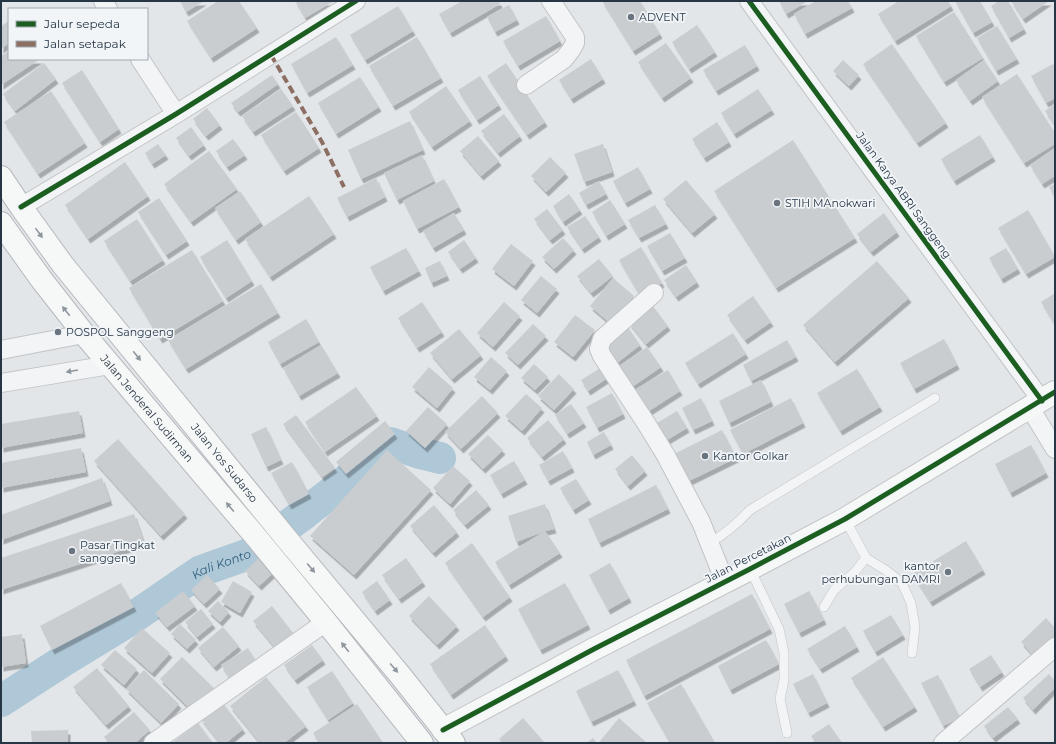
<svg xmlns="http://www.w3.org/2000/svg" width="1056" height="744" font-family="Montserrat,sans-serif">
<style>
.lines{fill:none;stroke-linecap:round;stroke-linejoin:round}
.river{stroke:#aec8d7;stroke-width:32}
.building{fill:#c9cdd0;filter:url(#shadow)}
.lane-casing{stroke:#c1c4c7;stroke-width:10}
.street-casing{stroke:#c1c4c7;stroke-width:20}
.secondary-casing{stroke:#c1c4c7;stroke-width:24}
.highway-casing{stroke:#b5b9be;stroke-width:24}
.lane{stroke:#f3f4f5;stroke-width:9}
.street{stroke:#f3f4f5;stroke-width:18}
.secondary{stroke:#f6f7f7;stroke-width:22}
.highway{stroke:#f6f7f7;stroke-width:22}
.quiet{stroke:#8d6e63;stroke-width:4;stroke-dasharray:8 4;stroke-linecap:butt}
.cycleway-casing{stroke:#f1f5f8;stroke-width:8}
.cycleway{stroke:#1b5e20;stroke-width:5}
.oneway{fill:#8e969e}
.oneway2{fill:#8d959d}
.poi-dot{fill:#69747e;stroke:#f1f5f8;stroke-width:1.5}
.labels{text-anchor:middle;stroke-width:3.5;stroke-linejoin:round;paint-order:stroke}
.poi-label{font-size:11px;fill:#273645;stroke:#f1f5f8;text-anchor:start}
.street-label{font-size:11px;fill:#273645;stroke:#f1f5f8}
.water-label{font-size:12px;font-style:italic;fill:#2d5d7d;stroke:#f1f5f8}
</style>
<defs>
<filter id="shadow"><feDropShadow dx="2.5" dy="4.5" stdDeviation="0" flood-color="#0004"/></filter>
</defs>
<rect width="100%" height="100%" fill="#e3e6e9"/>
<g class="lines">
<path class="river" id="s1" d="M1 701 66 659 125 623 201 571 249 554 305 513 346 481 358 468 390 443 420 453 440 458"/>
</g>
<path class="building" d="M180 1H204L186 12Z
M218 1H239L257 28 211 58 187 21Z
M295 1H334L305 18Z
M462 1H499L500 4 450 33 439 14Z
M602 1H640L660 34 633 51Z
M779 1H808L786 14Z
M816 1H848L852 8 805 34 794 14Z
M899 1H948L951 6 895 41 878 14Z
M955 1H980L992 22 973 33Z
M999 1H1008L1024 29 1009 38 991 6Z
M1011 1H1049L1023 19Z
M509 5 517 20 495 32 487 17Z
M398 6 413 31 365 60 350 35Z
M954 12 983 58 944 82 916 36Z
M546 16 560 41 518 66 503 41Z
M9 21V43L1 49V26Z
M697 25 715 52 689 69 672 42Z
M997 26 1017 59 996 71 977 38Z
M336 37 353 65 307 93 291 64Z
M417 37 441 78 393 106 369 66Z
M666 43 691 78 662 98 638 62Z
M892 44 946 123 917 143 863 64Z
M745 45 757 66 716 91 703 70Z
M9 51V59H40L1 85V56Z
M591 59 603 79 571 99 559 80Z
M843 60 859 75 849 86 833 71Z
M984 60 998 81 970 101 956 80Z
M44 63 56 79 15 111 3 94Z
M506 63 545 122 527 135 487 76Z
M1053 64 1055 67V98L1046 103 1031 76Z
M82 70 119 129 100 142 62 83Z
M1017 74 1055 133V144L1024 163 982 97Z
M272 75 278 84 238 112 231 103Z
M480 76 499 105 477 120 458 90Z
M360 77 379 107 336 134 318 103Z
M446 86 470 121 432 147 409 112Z
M281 89 293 106 253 132 242 116Z
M758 89 772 110 734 134 721 113Z
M51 91 85 143 38 174 4 122Z
M1055 104V126L1045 111Z
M207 108 220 125 206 136 193 119Z
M296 112 319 148 284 171 261 135Z
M504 114 520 136 498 153 481 131Z
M410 121 423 150 361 179 348 150Z
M717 122 729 142 704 158 692 139Z
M191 127 204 145 189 156 176 138Z
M980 135 993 157 954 181 941 159Z
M478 136 499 161 481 176 460 151Z
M233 139 245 155 227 167 216 151Z
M793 140 855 238 776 288 714 191Z
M158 144 166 155 152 164 145 153Z
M603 144 612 172 584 182 574 154Z
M1055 148V176L1042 184 1030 165Z
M209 151 237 189 191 222 164 184Z
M422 155 434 181 397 200 384 173Z
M550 157 566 173 546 192 531 176Z
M125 162 148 196 88 239 65 205Z
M638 167 650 189 625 203 613 181Z
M376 178 385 197 347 217 337 198Z
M444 179 459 207 417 229 403 201Z
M686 180 715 214 692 233 663 199Z
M599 181 606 194 586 205 579 193Z
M1055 184V198L1049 187Z
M240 191 261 222 236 240 215 208Z
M569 194 580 210 563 222 553 206Z
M309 196 334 234 270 277 245 239Z
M159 198 187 241 166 255 138 212Z
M610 200 625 224 606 236 592 212Z
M655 205 666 224 639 238 628 220Z
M547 209 563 230 550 240 534 219Z
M1028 210 1055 257 1026 274 998 228Z
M454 213 464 230 433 248 423 231Z
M884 213 897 232 871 252 857 234Z
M585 216 599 237 582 249 567 227Z
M137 219 163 260 130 281 104 241Z
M670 233 685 258 662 271 647 246Z
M563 238 574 250 554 269 542 257Z
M227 240 252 281 226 298 200 257Z
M464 240 476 258 460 269 448 252Z
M511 244 533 261 514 286 492 269Z
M641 247 662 283 640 296 619 260Z
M406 248 419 271 383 291 370 267Z
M1006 248 1018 269 1001 279 989 258Z
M192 250 223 301 160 339 129 288Z
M599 259 613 276 591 293 577 276Z
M440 261 447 276 431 283 425 268Z
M877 261 909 298 835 362 803 325Z
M686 265 697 282 676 297 664 280Z
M541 276 557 289 537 313 521 300Z
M613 278 634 296 611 324 590 306Z
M261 284 278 313 186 369 168 340Z
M1055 293V325L1041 302Z
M753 296 771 322 745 340 727 315Z
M422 302 442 332 417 348 398 318Z
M504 302 520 316 493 347 477 333Z
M652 305 668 326 646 344 629 323Z
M575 315 595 330 573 357 554 342Z
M306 319 319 342 280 364 268 342Z
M533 324 546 336 518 365 505 353Z
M627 326 640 345 617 363 602 343Z
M459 329 481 355 452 379 430 353Z
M733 333 746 354 698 384 685 363Z
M944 339 957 365 914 389 900 363Z
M787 340 796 357 751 381 743 365Z
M321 345 338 373 299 396 283 368Z
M647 347 661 367 632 387 619 366Z
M491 357 507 371 490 390 474 377Z
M534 364 548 377 535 390 521 378Z
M429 367 453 388 437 408 412 387Z
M602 367 609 377 588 391 581 380Z
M857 369 880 407 840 431 817 393Z
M668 370 680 391 649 411 636 389Z
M559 374 574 389 554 410 538 396Z
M761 380 771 402 729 423 719 401Z
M356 387 377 416 325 452 305 422Z
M612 393 623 414 597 428 586 407Z
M526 394 542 408 522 431 505 416Z
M482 396 498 413 461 449 445 432Z
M701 398 712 421 693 430 682 408Z
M791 398 803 423 743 454 730 430Z
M571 404 584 423 567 434 555 415Z
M428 407 447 424 425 448 406 431Z
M79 411 83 433 1 448V424Z
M677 411 687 428 667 440 657 423Z
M296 415 335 468 322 477 283 424Z
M548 420 564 439 542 457 527 438Z
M385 421 395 434 346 474 336 462Z
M266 427 281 460 266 467 251 434Z
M722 430 736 458 687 482 674 454Z
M604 432 611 445 593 455 587 442Z
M488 435 503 450 483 469 468 454Z
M118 439 185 514 161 536 94 461Z
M1031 445 1046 473 1010 493 995 464Z
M81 448 86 472 1 488V463Z
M387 450 431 490 354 575 310 536Z
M563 451 572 468 548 481 539 465Z
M632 455 645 471 628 486 615 469Z
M514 461 525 480 501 494 490 475Z
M292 462 309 494 289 505 271 473Z
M453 466 470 481 450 504 433 488Z
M102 478 110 501 1 540V515Z
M576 479 589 500 573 510 560 488Z
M656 485 668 509 599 543 588 519Z
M476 490 489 505 465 525 453 510Z
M545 504 554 529 545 531 560 553 509 585 495 562 545 531 516 542 508 516Z
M434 505 457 532 433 553 410 526Z
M134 514 144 543 1 590V558Z
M966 541 983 570 930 602 912 574Z
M472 543 510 597 483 617 445 563Z
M260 557 274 572 259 586 245 571Z
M406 558 423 582 399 599 382 575Z
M610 563 629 598 608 610 589 575Z
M207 575 220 589 204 604 191 590Z
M233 581 252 592 240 613 221 602Z
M377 581 390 600 375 611 362 592Z
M121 583 134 607 52 650 40 626Z
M565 583 588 625 540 650 518 609Z
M183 591 195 606 167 627 155 613Z
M809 591 824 620 799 633 784 604Z
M752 594 770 629 644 696 626 660Z
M429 596 457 626 437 645 409 616Z
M218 601 229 612 220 622 208 611Z
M272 606 294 634 276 649 253 621Z
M201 609 213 624 197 637 185 622Z
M891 615 903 635 875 652 863 631Z
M1046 618 1055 628V636L1034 656 1021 642Z
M180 624 196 640 187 649 171 634Z
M485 625 506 656 451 695 430 664Z
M845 626 857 647 820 669 807 649Z
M223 627 239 646 214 667 198 648Z
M142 628 170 653 152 673 124 648Z
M22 634 26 663 1 667V637Z
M766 640 779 664 730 690 718 666Z
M312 645 323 660 295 680 284 665Z
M248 648 257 663 230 679 221 665Z
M115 650 137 669 124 685 101 665Z
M991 655 1002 672 980 687 969 669Z
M182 657 214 688 192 711 160 679Z
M883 657 915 707 883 727 851 678Z
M97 668 129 706 106 725 73 687Z
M144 670 179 704 161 723 126 689Z
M618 670 634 701 591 722 576 691Z
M332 671 353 703 328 720 307 687Z
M813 674 827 703 808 713 793 684Z
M1049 674 1055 681V688L1033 710 1023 698Z
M938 675 960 718 943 726 921 683Z
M266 677 306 726 284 743H260L230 706Z
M681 684 715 743H670L647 703Z
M222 702 243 729 226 743H220L201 719Z
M357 704 383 743H319L313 733Z
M1008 707 1018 719 993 738 984 726Z
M134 712 150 730 135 743H109L104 737Z
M523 718 545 743H502L499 739Z
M619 718 647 743H602L600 741Z
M198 723 213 743H172Z
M829 724 842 743H816L811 736Z
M68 730V743H32L31 731Z
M593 738 597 743H586Z"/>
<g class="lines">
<g class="lane-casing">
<path id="lane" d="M845 519 866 558 887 571 902 583 911 603 915 627 912 653
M709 543C726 534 737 524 750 510L935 398
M750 569 779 629 784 653V680L780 699 787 733
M824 607 834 590 854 573 866 558"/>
</g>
<g class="street-casing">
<path id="street" d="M103 1 108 9
M749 1 1042 401
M140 59 176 114
M526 85 564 59 571 50 575 43V37L551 1
M21 207 176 114 356 1
M654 293 602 339 599 349 602 356 646 423 665 454 701 522 719 567 726 581
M1 350 84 334
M1 383 110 365
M1030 408 1055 449
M153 743 326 622
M943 743 1055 647"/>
</g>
<g class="secondary-casing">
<path id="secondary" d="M443 730 594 649 750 569 845 519 1055 392"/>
</g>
<g class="highway-casing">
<g id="highway">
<path id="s2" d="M1 177 21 207 63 265 286 538 400 675 454 743"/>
<path id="s3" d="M1 223 41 279 84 334 256 537 326 622 422 743"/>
</g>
</g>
<use href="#lane" class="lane"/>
<use href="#street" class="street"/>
<use href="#secondary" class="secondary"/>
<use href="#highway" class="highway"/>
<path class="quiet" d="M271 55 322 142 344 187"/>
<g class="cycleway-casing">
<path id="cycleway" d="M749 1 1042 401
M21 207 176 114 356 1
M443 730 594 649 750 569 845 519 1055 392"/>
</g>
<use href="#cycleway" class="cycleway"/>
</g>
<defs><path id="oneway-solid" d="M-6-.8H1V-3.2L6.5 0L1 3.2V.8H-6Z"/></defs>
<g class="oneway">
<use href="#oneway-solid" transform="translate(39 233) rotate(54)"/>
<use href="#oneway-solid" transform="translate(66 311) rotate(-128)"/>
<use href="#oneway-solid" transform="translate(137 356) rotate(51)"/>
<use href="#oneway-solid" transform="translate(230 507) rotate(-130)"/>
<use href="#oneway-solid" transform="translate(311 568) rotate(50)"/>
<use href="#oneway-solid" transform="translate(345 647) rotate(-128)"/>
<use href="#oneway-solid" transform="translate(394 668) rotate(50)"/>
</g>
<use class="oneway2" href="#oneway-solid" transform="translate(72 371) rotate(170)"/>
<g class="poi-dot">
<circle cx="631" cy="17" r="4"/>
<circle cx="777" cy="203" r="4"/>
<circle cx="58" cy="332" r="4"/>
<circle cx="705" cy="456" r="4"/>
<circle cx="72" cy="551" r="4"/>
<circle cx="948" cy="572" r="4"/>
</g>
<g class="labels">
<g class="poi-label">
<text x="639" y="21">ADVENT</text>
<text x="785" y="207">STIH MAnokwari</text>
<text x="66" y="336">POSPOL Sanggeng</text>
<text x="713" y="460">Kantor Golkar</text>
<text x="80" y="549">Pasar Tingkat<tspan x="80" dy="13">sanggeng</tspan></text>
<text x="940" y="570" text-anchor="end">kantor<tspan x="940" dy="13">perhubungan DAMRI</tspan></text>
</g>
<g class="street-label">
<text transform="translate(904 195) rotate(54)" y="4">Jalan Karya ABRI Sanggeng</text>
<text dy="4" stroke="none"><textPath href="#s3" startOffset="236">Jalan Jenderal Sudirman</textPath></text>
<text dy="4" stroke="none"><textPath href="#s2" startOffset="363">Jalan Yos Sudarso</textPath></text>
<text transform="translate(748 558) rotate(-27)" y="4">Jalan Percetakan</text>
</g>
<g class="water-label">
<text dy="4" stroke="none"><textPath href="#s1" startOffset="260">Kali Konto</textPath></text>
</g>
</g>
<rect width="1056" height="744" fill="none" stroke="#273645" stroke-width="4"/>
<rect x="8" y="8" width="140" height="52" fill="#f1f5f8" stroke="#a0a9b0"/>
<rect x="16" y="21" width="20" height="6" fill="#1b5e20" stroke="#a0a9b0"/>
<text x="44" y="28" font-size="12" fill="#273645">Jalur sepeda</text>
<rect x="16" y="41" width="20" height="6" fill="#8d6e63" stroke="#a0a9b0"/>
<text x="44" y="48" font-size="12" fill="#273645">Jalan setapak</text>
</svg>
